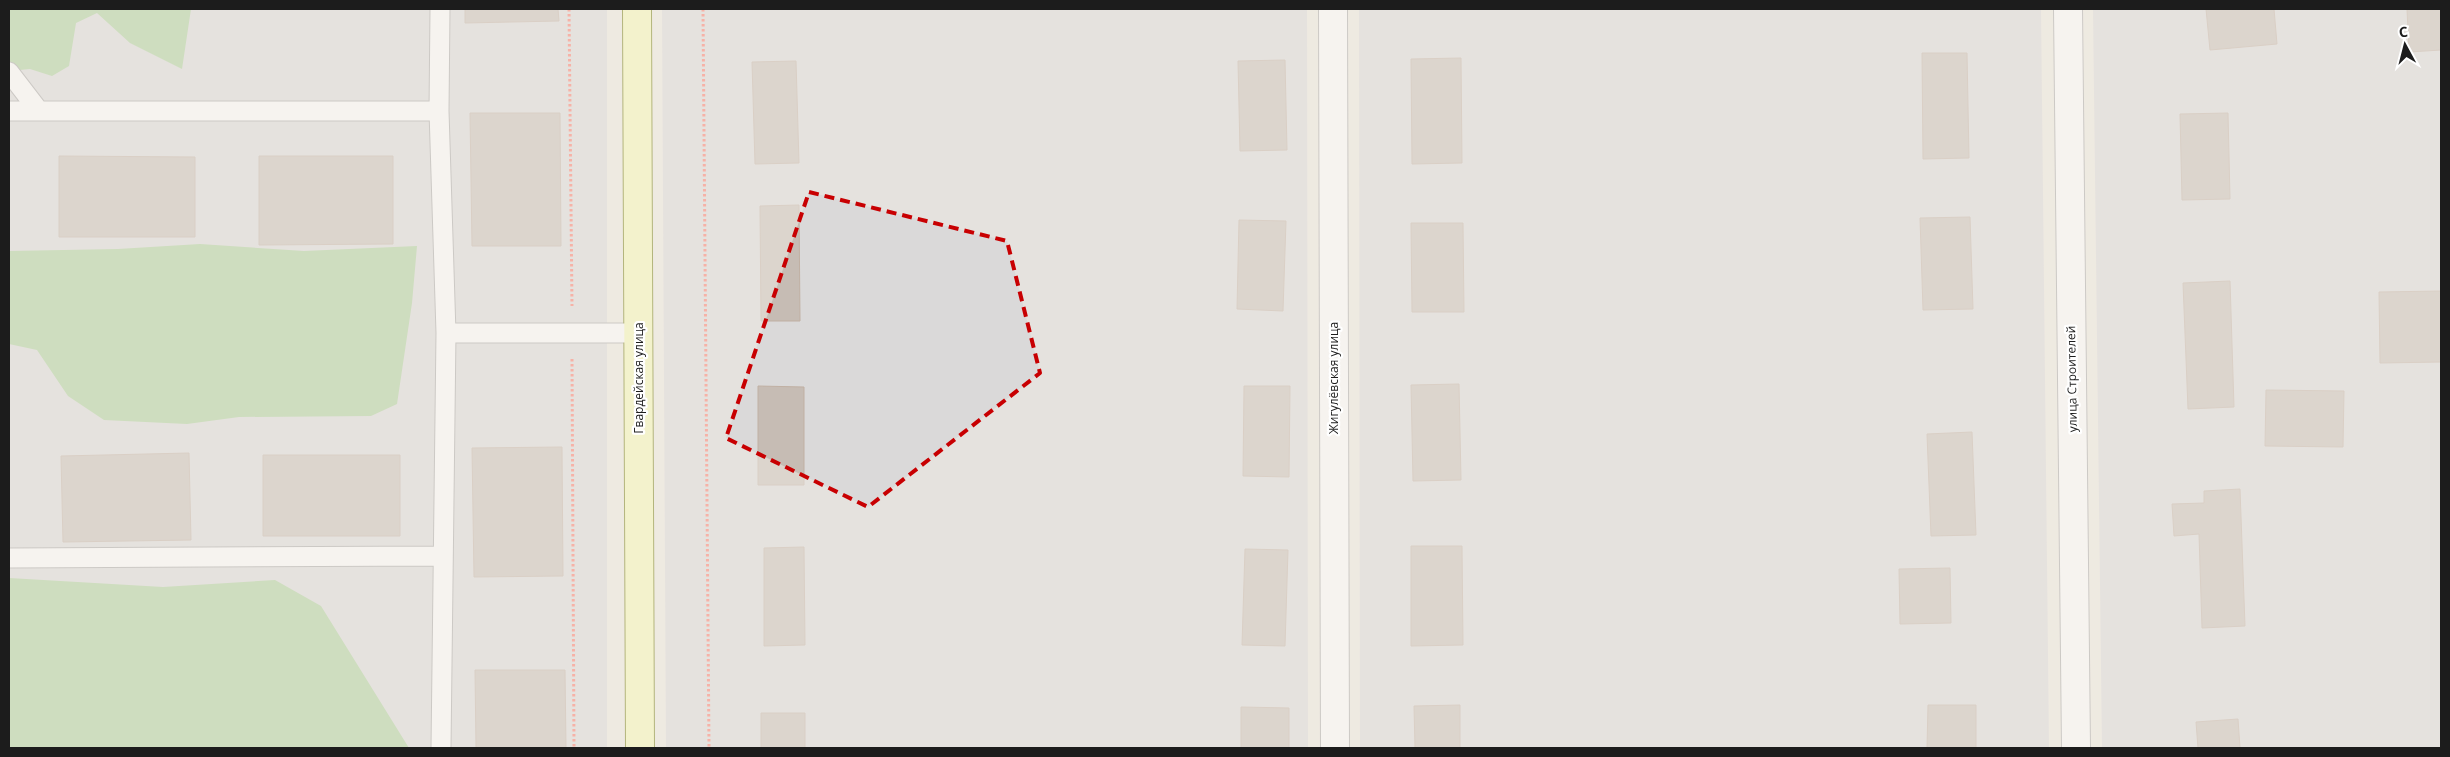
<svg xmlns="http://www.w3.org/2000/svg" width="2450" height="757" font-family="'Open Sans',sans-serif">
<style>
.residential{fill:#dad9d9}
.forest{fill:#a6cf94}
.building{fill:#c6bcb4;stroke:#c0b0a3}
.lines{fill:none;stroke-linecap:round;stroke-linejoin:round}
.service-casing{stroke:#a3a3a3;stroke-width:21}
.minor-casing{stroke:#a3a3a3;stroke-width:30}
.tertiary-casing{stroke:#a3a3a3;stroke-width:30}
.secondary-casing{stroke:#6b7600;stroke-width:30}
.path{stroke:#ff7061;stroke-width:3;stroke-dasharray:2.5 2.5;stroke-linecap:butt}
.service{stroke:#fff;stroke-width:19}
.minor{stroke:#fff;stroke-width:28}
.tertiary{stroke:#fff;stroke-width:28}
.secondary{stroke:#f9fcb2;stroke-width:28}
.marked{fill:none;stroke:#c80002;stroke-width:4;stroke-dasharray:10 6;stroke-linejoin:round}
.labels{text-anchor:middle;stroke-width:4.5;stroke-linejoin:round;paint-order:stroke}
.street-label{font-size:12px;fill:#1c1c1c;stroke:#fff}
</style>
<rect width="100%" height="100%" fill="#eeeae1"/>
<path class="residential" d="M9 9H607V748H9Z
M662 9H1307L1308 748H666Z
M1359 9H2041L2049 748H1360Z
M2093 9H2441V748H2102Z"/>
<path class="forest" d="M9 9H191L182 69 130 43 97 13 76 23 69 66 52 76 30 69 9 71Z
M200 244 304 251 417 246 412 303 397 404 371 416 239 417 187 424 104 420 68 396 37 350 9 344V251L118 249Z
M9 578 163 587 275 580 321 606 409 748H9Z"/>
<path class="building" d="M465 9H558L559 21 465 23Z
M2206 9H2274L2277 44 2210 50Z
M2407 9H2441V50L2409 52Z
M1922 53H1967L1969 158 1923 159Z
M1461 58 1462 163 1412 164 1411 59Z
M1285 60 1287 150 1240 151 1238 61Z
M796 61 799 163 755 164 752 62Z
M470 113H560L561 246H472Z
M2228 113 2230 199 2182 200 2180 114Z
M59 156 195 157V237H59Z
M259 156H393V244L259 245Z
M799 205 800 321H761L760 206Z
M1970 217 1973 309 1923 310 1920 218Z
M1239 220 1286 221 1283 311 1237 309Z
M1411 223H1463L1464 312H1412Z
M2230 281 2234 407 2188 409 2183 283Z
M2441 291V362L2380 363 2379 292Z
M1459 384 1461 480 1413 481 1411 385Z
M758 386 804 387V485H758Z
M1244 386H1290L1289 477 1243 476Z
M2266 390 2344 391 2343 447 2265 446Z
M1972 432 1976 535 1931 536 1927 434Z
M562 447 563 576 474 577 472 448Z
M189 453 191 540 63 542 61 456Z
M263 455H400V536H263Z
M2240 489 2245 626 2202 628 2199 534 2174 536 2172 504 2204 503V491Z
M1411 546H1462L1463 645 1411 646Z
M804 547 805 645 764 646V548Z
M1245 549 1288 550 1285 646 1242 645Z
M1950 568 1951 623 1900 624 1899 569Z
M475 670H565L566 748H476Z
M1460 705V748H1415L1414 706Z
M1928 705H1976V748H1927Z
M1241 707 1289 708V748H1241Z
M761 713H805V748H761Z
M2238 719 2240 748H2198L2196 722Z"/>
<g class="lines">
<g class="service-casing">
<path id="service" d="M440 9 439 111 446 333
M9 72 39 111
M9 111H439
M9 558 443 556
M441 748 446 333H639"/>
</g>
<g class="minor-casing">
<path id="minor" d="M1333 9 1335 748"/>
</g>
<g class="tertiary-casing">
<path id="tertiary" d="M2068 9 2076 748"/>
</g>
<g class="secondary-casing">
<path id="secondary" d="M637 9 640 748"/>
</g>
<path class="path" d="M569 9 572 306
M703 9 709 748
M572 359 574 748"/>
<use href="#service" class="service"/>
<use href="#minor" class="minor"/>
<use href="#tertiary" class="tertiary"/>
<use href="#secondary" class="secondary"/>
</g>
<path d="M0 0H2450V757H0ZM809 192 1007 241 1040 373 868 507 726 438Z" fill="#eeeae1" fill-opacity=".55" fill-rule="evenodd"/>
<path class="marked" d="M809 192 1007 241 1040 373 868 507 726 438Z"/>
<g class="labels">
<g class="street-label">
<text transform="translate(639 378) rotate(-90)" y="4">Гвардейская улица</text>
<text transform="translate(1334 378) rotate(-90)" y="4">Жигулёвская улица</text>
<text transform="translate(2072 379) rotate(-91)" y="4">улица Строителей</text>
</g>
</g>
<rect width="2450" height="757" fill="none" stroke="#1c1c1c" stroke-width="20"/>
<g transform="translate(2405 45) rotate(353)" stroke="#ffffff" stroke-width="4" paint-order="stroke">
<path d="M0-4L9 19L0 12L-9 19Z" fill="#1c1c1c"/>
<text y="-8" font-size="14" font-weight="bold" text-anchor="middle" fill="#1c1c1c">С</text>
</g>
</svg>
